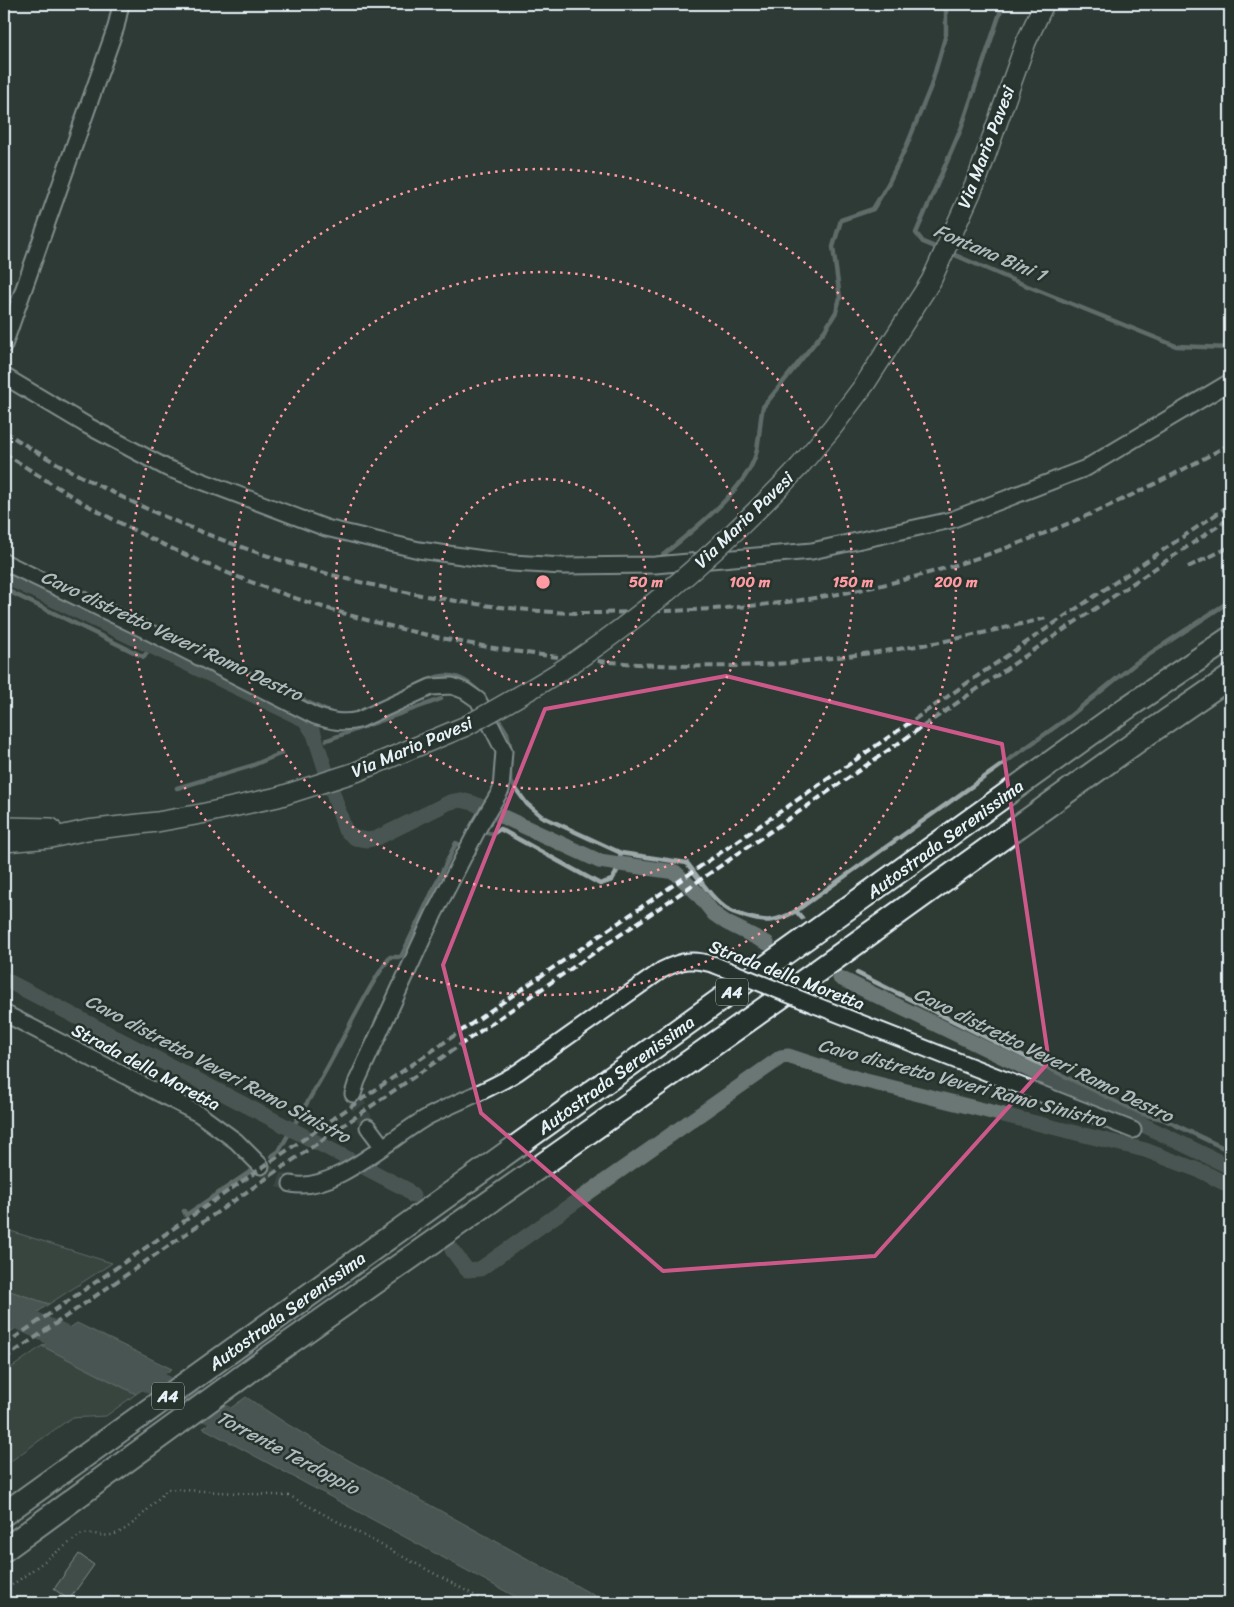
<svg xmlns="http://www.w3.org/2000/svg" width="1234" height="1607" font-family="Sriracha,sans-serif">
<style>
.green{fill:#45524e;stroke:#96a2a3}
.water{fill:#6b7775;stroke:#9da8a9}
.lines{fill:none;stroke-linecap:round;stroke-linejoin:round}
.stream{stroke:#9da8a9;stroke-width:4.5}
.canal{stroke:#6b7775;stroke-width:15}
.river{stroke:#6b7775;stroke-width:25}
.building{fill:#596563;stroke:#e8f1f8}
.minor-tunnel{stroke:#4a5652;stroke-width:15;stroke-dasharray:15 8;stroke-linecap:butt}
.minor-casing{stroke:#e8f1f8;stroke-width:19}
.major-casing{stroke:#e8f1f8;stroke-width:22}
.highway-casing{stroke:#e8f1f8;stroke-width:26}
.path{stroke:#e8f1f8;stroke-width:2.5;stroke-dasharray:1 4;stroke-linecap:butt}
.minor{stroke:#26332d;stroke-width:15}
.major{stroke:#26332d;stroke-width:19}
.highway{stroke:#26332d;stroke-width:22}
.rail{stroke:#e8f1f8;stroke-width:4;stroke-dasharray:8 4;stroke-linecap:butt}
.minor-bridge-casing{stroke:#e8f1f8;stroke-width:19;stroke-linecap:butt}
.major-bridge-casing{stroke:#e8f1f8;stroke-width:22;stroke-linecap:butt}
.minor-bridge{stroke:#26332d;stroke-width:15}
.major-bridge{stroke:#26332d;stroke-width:19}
.marked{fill:none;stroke:#cd598a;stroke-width:4;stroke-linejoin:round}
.ring{fill:none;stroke:#ff9aa2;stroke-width:2.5;stroke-dasharray:2.5 5}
.labels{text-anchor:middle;stroke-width:5;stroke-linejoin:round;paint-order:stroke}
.shield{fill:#26332d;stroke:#aeb8bb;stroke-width:1}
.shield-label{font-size:16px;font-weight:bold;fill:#e8f1f8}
.street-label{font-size:18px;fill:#e8f1f8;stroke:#26332d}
.water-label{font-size:19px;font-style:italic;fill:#b0babd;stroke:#26332d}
.centre{fill:#ff9aa2;stroke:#26332d;stroke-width:2.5}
.ring-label{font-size:15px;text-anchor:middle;font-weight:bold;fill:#ff9aa2;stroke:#26332d;stroke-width:5;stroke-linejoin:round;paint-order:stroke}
</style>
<rect width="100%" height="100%" fill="#2e3b35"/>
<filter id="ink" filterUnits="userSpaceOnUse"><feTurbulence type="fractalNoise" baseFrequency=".02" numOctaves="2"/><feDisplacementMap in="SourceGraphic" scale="10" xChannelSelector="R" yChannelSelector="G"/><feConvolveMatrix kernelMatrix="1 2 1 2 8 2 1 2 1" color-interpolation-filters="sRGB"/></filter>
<g filter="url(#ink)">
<path class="green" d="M4 1229 112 1263 49 1304 4 1289Z
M42 1346 136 1394 106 1416 71 1418 4 1466V1373Z"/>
<path class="water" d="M4 1289 49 1304 9 1333 4 1331Z
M77 1323 172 1369 136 1394 42 1346Z
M246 1397 287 1424 350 1461 608 1603H527L203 1428Z"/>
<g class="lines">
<path class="stream" d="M940 249 923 242 916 233 961 129 1003 4
M948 252 1015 281 1176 346 1230 348
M1230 380 1228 377 1230 372
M663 555C692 531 743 492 755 457 760 442 759 423 763 407L825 330 836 312 840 298 833 247 841 220 873 209 888 184 907 145 931 86 946 34V4
M4 589 144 657 148 651
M160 627 307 702 331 713 342 715
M413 687C422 683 432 677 443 676 463 674 481 691 491 707
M495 714 507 733 510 746V781L527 804 541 816 621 853 687 863C698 877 714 902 729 910 734 913 739 914 744 916 766 923 776 922 796 911L1065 720 1136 663 1230 601
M327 740 441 699
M177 788 251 766 282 753
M482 835 483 832 492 834 500 829 600 884 612 880 617 871 621 853
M796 911 802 918
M857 973 1138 1113 1163 1119 1230 1151
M272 1156 279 1151C297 1119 316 1089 333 1057 351 1023 367 989 390 957H401L456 843 474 854 477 846
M184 1211 186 1215 251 1171"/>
<path class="canal" d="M4 576 305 720 314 734 345 830 355 838 368 840 377 838 450 802 461 800 473 803 599 861 675 872 698 894 714 914 727 923 767 943
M840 978 1230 1167
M4 979 406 1189 413 1196
M452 1250 467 1270 480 1269 773 1063 781 1057 788 1056 858 1079 1145 1150 1203 1172 1230 1186"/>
<path class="river" d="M4 1310 89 1350
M123 1367 250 1431"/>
</g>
<path class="building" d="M79 1554 94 1565 69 1600 54 1589Z"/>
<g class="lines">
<path class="minor-tunnel" d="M353 1094 368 1127
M261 1166 273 1178 291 1184"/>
<g class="minor-casing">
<path id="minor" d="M4 345 116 27 121 4
M4 376 88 426 167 468 326 528 419 550 512 563 563 566 655 565 812 551 951 520 1086 468 1230 382
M4 562 143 629 315 716C331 721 342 724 359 720L431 687 452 686 465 691 478 700 504 751 501 790 479 827 434 914 357 1081 353 1094
M815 1005 1133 1130
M4 1013 199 1114 236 1141 261 1166
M368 1127 383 1147
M291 1184C334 1194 392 1136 429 1116 458 1101 490 1090 518 1072L662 970C682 960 693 958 715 965"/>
</g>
<g class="major-casing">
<path id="major" d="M799 467 832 428 865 384 931 281 978 177 1026 42 1044 4
M4 827 51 828
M4 842 51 838 87 830 157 822 201 814 278 797 356 772 466 726"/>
</g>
<g class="highway-casing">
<path id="highway" d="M4 1514 1128 707 1230 638
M4 1550 258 1365 808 978 1146 735 1230 677"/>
</g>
<path class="path" d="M4 1591 80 1535C91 1531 100 1537 111 1535 130 1532 154 1502 168 1489L290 1496 489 1603"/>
<use href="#minor" class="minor"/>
<use href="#major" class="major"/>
<use href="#highway" class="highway"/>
<path class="rail" d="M4 431C33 451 63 467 94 483 233 555 385 598 540 611 581 615 623 612 664 611 748 609 833 599 914 577 1025 547 1130 500 1230 444
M4 453C38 475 71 497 107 516 255 596 418 644 586 660 653 666 721 669 788 663 835 658 882 652 929 644 968 637 1008 627 1047 618
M1188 567 1230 547
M4 1345 1043 631 1230 505
M4 1359 1047 641 1230 518"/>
<g class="minor-bridge-casing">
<path id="minor-bridge" d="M715 965 815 1005"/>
</g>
<g class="major-bridge-casing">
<path id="major-bridge" d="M466 726C503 705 541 685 577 660 658 605 731 539 799 467"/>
</g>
<use href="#minor-bridge" class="minor-bridge"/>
<use href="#major-bridge" class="major-bridge"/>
</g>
</g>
<path d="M0 0H1234V1607H0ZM726 676 1002 744 1049 1062 875 1256 663 1271 481 1113 443 965 545 709Z" fill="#2e3b35" fill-opacity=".55" fill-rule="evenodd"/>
<path class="marked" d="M726 676 1002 744 1049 1062 875 1256 663 1271 481 1113 443 965 545 709Z"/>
<g class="ring">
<circle cx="543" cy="582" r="103"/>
<circle cx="543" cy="582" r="207"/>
<circle cx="543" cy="582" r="310"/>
<circle cx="543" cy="582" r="413"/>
</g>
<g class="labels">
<g class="shield">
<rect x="716" y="978.5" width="32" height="27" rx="4"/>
<rect x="152" y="1382.5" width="32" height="27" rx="4"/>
</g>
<g class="shield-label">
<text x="732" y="998">A4</text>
<text x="168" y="1402">A4</text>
</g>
<g class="street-label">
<text transform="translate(986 147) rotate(-69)" y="6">Via Mario Pavesi</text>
<text transform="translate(744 520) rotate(-44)" y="6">Via Mario Pavesi</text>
<text transform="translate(412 747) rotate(-23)" y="6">Via Mario Pavesi</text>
<text transform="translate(945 839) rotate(-36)" y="6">Autostrada Serenissima</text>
<text transform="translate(787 975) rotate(21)" y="6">Strada della Moretta</text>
<text transform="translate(146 1067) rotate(28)" y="6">Strada della Moretta</text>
<text transform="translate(616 1075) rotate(-36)" y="6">Autostrada Serenissima</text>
<text transform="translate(287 1311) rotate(-36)" y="6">Autostrada Serenissima</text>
</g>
<g class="water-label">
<text transform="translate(990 252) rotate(23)" y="7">Fontana Bini 1</text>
<text transform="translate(172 635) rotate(25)" y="7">Cavo distretto Veveri Ramo Destro</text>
<text transform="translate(1044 1054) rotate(26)" y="7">Cavo distretto Veveri Ramo Destro</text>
<text transform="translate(218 1068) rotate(28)" y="7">Cavo distretto Veveri Ramo Sinistro</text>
<text transform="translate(962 1082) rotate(15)" y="7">Cavo distretto Veveri Ramo Sinistro</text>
<text transform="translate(288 1452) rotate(28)" y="7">Torrente Terdoppio</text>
</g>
</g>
<circle cx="543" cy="582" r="8" class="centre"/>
<g class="ring-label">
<text x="646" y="587">50 m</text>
<text x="750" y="587">100 m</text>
<text x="853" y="587">150 m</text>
<text x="956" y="587">200 m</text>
</g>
<rect width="1234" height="1607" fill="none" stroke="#26332d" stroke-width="20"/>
<rect x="10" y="10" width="1214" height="1587" fill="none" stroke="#e8f1f8" stroke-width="2" filter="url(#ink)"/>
</svg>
